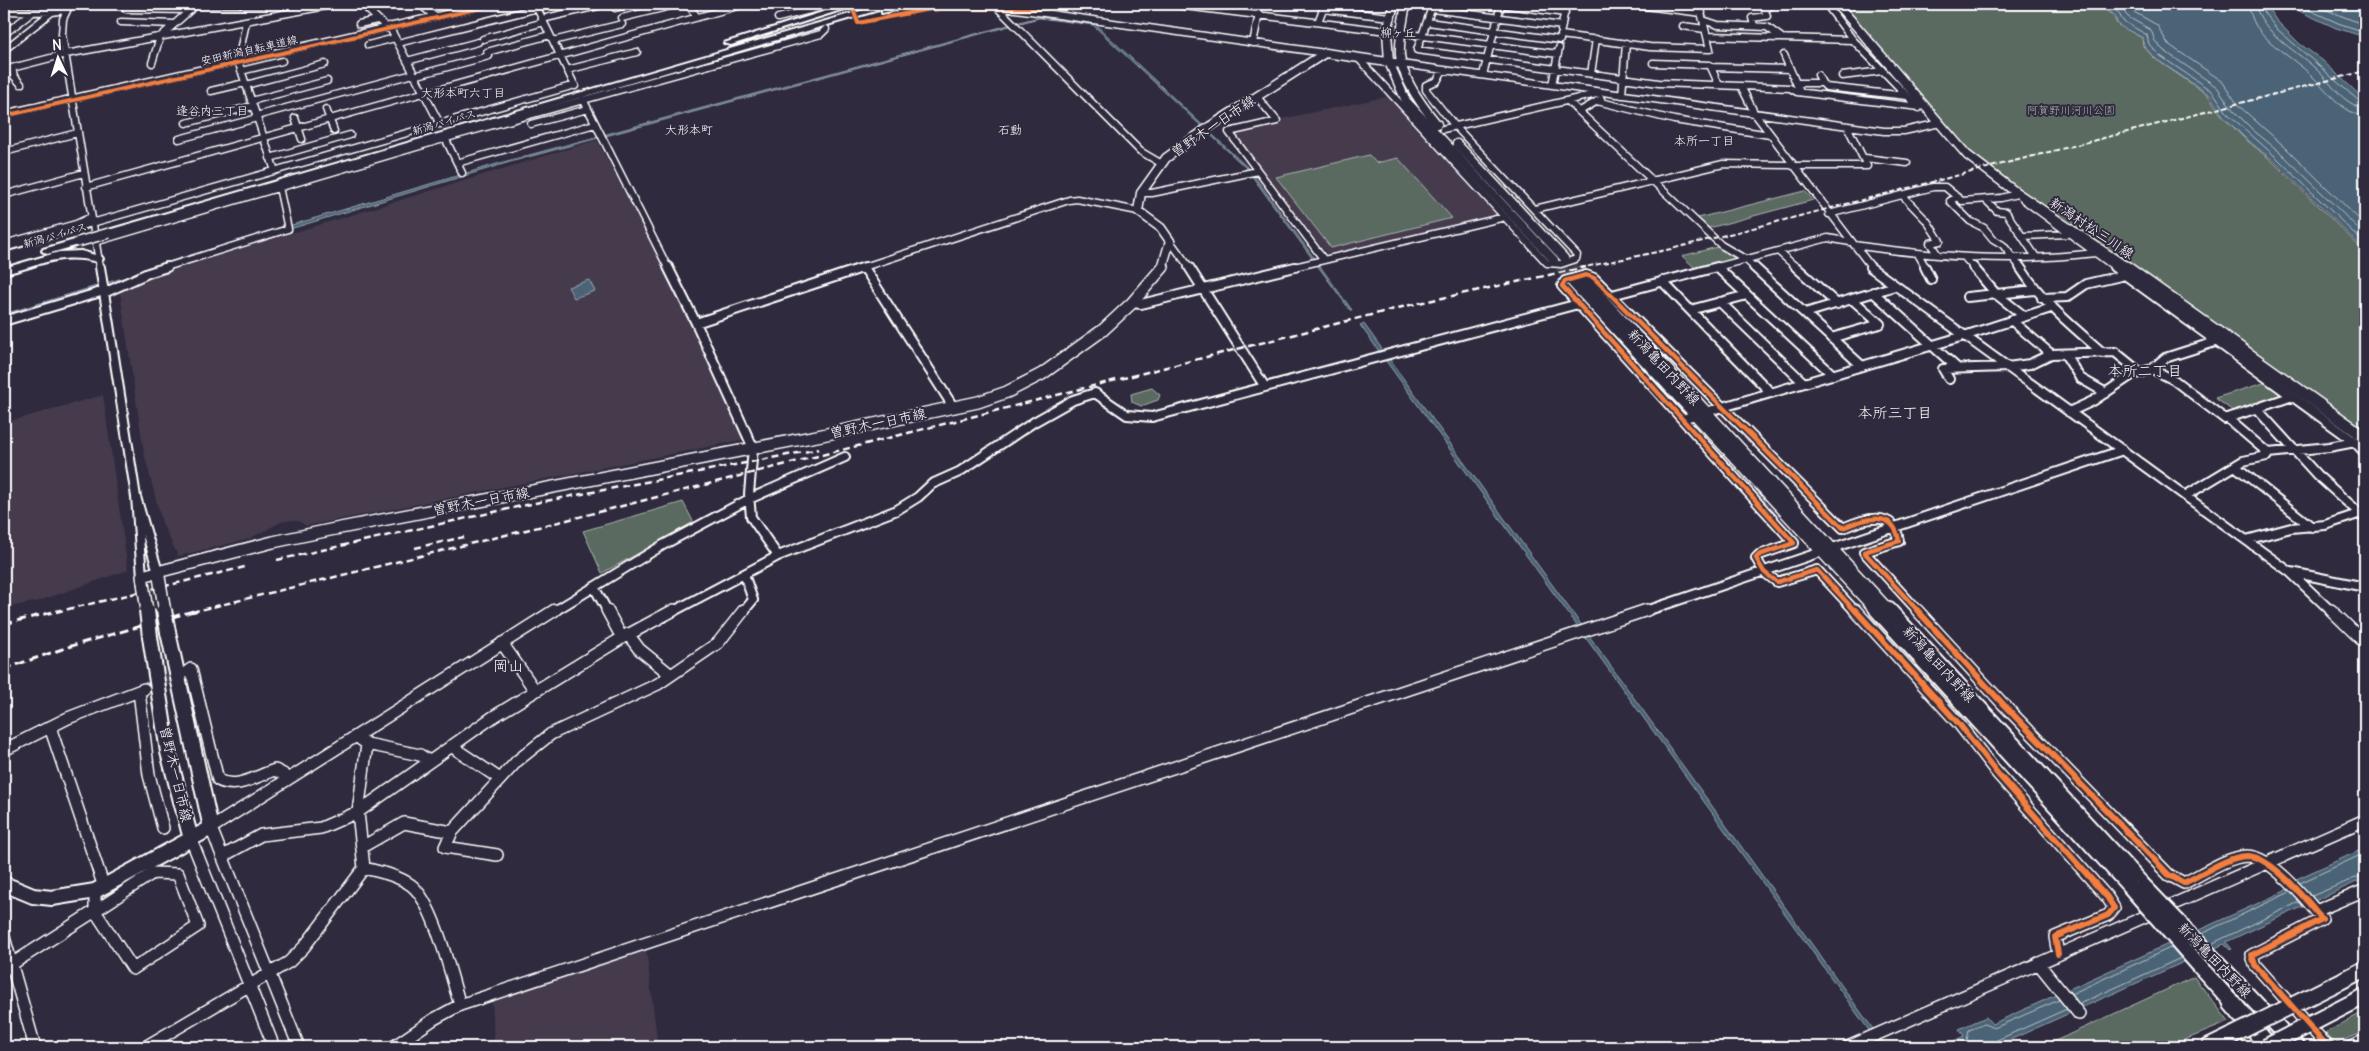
<svg xmlns="http://www.w3.org/2000/svg" width="2369" height="1051" font-family="Delius,'Klee One',sans-serif">
<style>
.built{fill:#443a4d}
.green{fill:#5a6a61;stroke:#acb4b0}
.water{fill:#4c6476;stroke:#94a2ad}
.lines{fill:none;stroke-linecap:round;stroke-linejoin:round}
.shore{stroke:#b7c1c8;stroke-width:1}
.minor-tunnel{stroke:#443f50;stroke-width:11;stroke-dasharray:11 5;stroke-linecap:butt}
.major-tunnel-far1{stroke:#443f50;stroke-width:8;stroke-dasharray:8 4.5;stroke-linecap:butt}
.major-tunnel{stroke:#443f50;stroke-width:11;stroke-dasharray:11 5;stroke-linecap:butt}
.minor-far2-casing{stroke:#fff;stroke-width:9}
.minor-far1-casing{stroke:#fff;stroke-width:12}
.minor-casing{stroke:#fff;stroke-width:14}
.major-far2-casing{stroke:#fff;stroke-width:11}
.major-far1-casing{stroke:#fff;stroke-width:14}
.major-casing{stroke:#fff;stroke-width:18}
.highway-casing{stroke:#fff;stroke-width:4}
.minor-far2{stroke:#2f2a3d;stroke-width:6}
.minor-far1{stroke:#2f2a3d;stroke-width:8}
.minor{stroke:#2f2a3d;stroke-width:11}
.major-far2{stroke:#2f2a3d;stroke-width:8}
.major-far1{stroke:#2f2a3d;stroke-width:11}
.major{stroke:#2f2a3d;stroke-width:14}
.highway{fill:#2f2a3d;fill-rule:evenodd}
.rail-far2{stroke:#fff;stroke-width:2;stroke-dasharray:5.5 2.5;stroke-linecap:butt}
.rail-far1{stroke:#fff;stroke-width:2.5;stroke-dasharray:7 4;stroke-linecap:butt}
.rail{stroke:#fff;stroke-width:3;stroke-dasharray:9 4.5;stroke-linecap:butt}
.major-bridge-far1-casing{stroke:#fff;stroke-width:14;stroke-linecap:butt}
.major-bridge-casing{stroke:#fff;stroke-width:18;stroke-linecap:butt}
.highway-bridge-far1-casing{stroke:#fff;stroke-width:12;stroke-linecap:butt}
.highway-bridge-casing{stroke:#fff;stroke-width:19;stroke-linecap:butt}
.major-bridge-far1{stroke:#2f2a3d;stroke-width:11}
.major-bridge{stroke:#2f2a3d;stroke-width:14}
.highway-bridge-far1{stroke:#2f2a3d;stroke-width:9}
.highway-bridge{stroke:#2f2a3d;stroke-width:15}
.cycleway-far2-casing{stroke:#2f2a3d;stroke-width:6}
.cycleway-far1-casing{stroke:#2f2a3d;stroke-width:8}
.cycleway-casing{stroke:#2f2a3d;stroke-width:9}
.cycleway-far2{stroke:#f27e40;stroke-width:4}
.cycleway-far1{stroke:#f27e40;stroke-width:4.5}
.cycleway{stroke:#f27e40;stroke-width:6}
.labels{text-anchor:middle;stroke-width:4;stroke-linejoin:round;paint-order:stroke}
.far-street-label{font-size:11px;fill:#fff;stroke:#2f2a3d}
.far-park-label{font-size:11px;fill:#acb4b0;stroke:#2f2a3d}
.far-neighbourhood-label{font-size:12px;fill:#fff;stroke:#2f2a3d}
.street-label{font-size:14px;fill:#fff;stroke:#2f2a3d}
.neighbourhood-label{font-size:15px;fill:#fff;stroke:#2f2a3d}
</style>
<rect width="100%" height="100%" fill="#2f2a3d"/>
<filter id="ink" filterUnits="userSpaceOnUse"><feTurbulence type="fractalNoise" baseFrequency=".02" numOctaves="2"/><feDisplacementMap in="SourceGraphic" scale="10" xChannelSelector="R" yChannelSelector="G"/><feConvolveMatrix kernelMatrix="1 2 1 2 8 2 1 2 1" color-interpolation-filters="sRGB"/></filter>
<g filter="url(#ink)">
<path class="built" d="M1390 96 1497 215 1328 256 1233 132 1282 122 1281 119Z
M597 140 753 438 306 526 299 521 291 520 281 522 249 539 178 556 162 523 144 453 119 286Z
M103 395 128 570 39 601 4 608V423Z
M646 949 658 1047H494L492 996Z"/>
<path class="green" d="M1840 4H2095L2113 15 2117 24 2142 38 2143 46 2154 58 2208 95 2219 112 2243 137 2273 162 2365 252V435L2023 196 1971 155Z
M1369 155 1376 163 1398 158 1452 218 1331 248 1276 177Z
M1805 191 1813 200 1709 228 1698 218Z
M1721 246 1738 256V259L1696 269 1682 256Z
M2267 382 2285 395 2233 411 2215 398Z
M1152 388 1160 395 1158 400 1141 406 1132 402 1131 394Z
M683 502 694 523 602 573 583 531Z
M2194 977 2229 1022 2167 1047H2042Z
M2365 1011V1031L2337 1043 2323 1034Z"/>
<path class="water" d="M2096 4H2265L2276 20 2300 44 2322 60 2365 100V250L2274 161 2244 137 2224 117 2210 95 2156 59 2144 46 2143 38 2118 25 2115 15Z
M2284 4H2365V37L2336 28Z
M1038 17 1095 24 1249 169 1352 310H1350L1246 168 1093 25 1039 18 510 162 4 316V314L129 276 154 266 507 161Z
M589 280 595 291 574 298 568 287Z
M1364 324 1886 1047H1881L1360 325Z
M2365 848V878L2226 942 2232 949 2230 950 2224 944 1994 1047H1941L1964 1036 1959 1029 1986 1017 1992 1024 2285 891 2292 881Z"/>
<g class="lines">
<path class="shore" d="M2106 4 2118 12 2123 21 2147 35 2149 44 2159 55 2213 92 2228 114 2277 158 2365 244
M2118 4 2128 17 2151 30 2155 41 2163 50 2217 87 2233 110 2253 130 2281 153 2365 235
M2129 4 2134 12 2157 25 2168 44 2222 81 2238 105 2286 148 2365 225
M2248 4C2250 12 2252 19 2256 26 2270 46 2293 58 2311 75 2328 91 2341 112 2365 117
M2255 4C2263 34 2293 48 2315 68 2331 82 2342 104 2365 109
M2262 4 2264 13 2277 29 2360 102 2365 103
M2296 4 2338 23 2365 32
M2311 4 2365 25
M2300 883 2365 853
M2312 896 2365 874
M2201 934 2290 892
M2211 944 2299 902
M2071 994 2172 947
M2079 1004 2181 958
M1953 1047 1967 1040 1969 1030 1984 1024 1994 1028 2059 1000
M1994 1047 1997 1040 2067 1009"/>
<path class="minor-tunnel" d="M144 689 181 674"/>
<path class="major-tunnel-far1" d="M1564 258 1573 268
M1554 260 1561 268"/>
<path class="major-tunnel" d="M1560 267 1573 282
M1572 267 1583 279"/>
<g class="minor-far2-casing">
<path id="minor-far2" d="M70 4 63 19 62 34 100 268
M197 4H271
M362 4 386 27
M420 4 434 16
M535 4 575 86
M688 4 697 17
M1168 4 1387 31
M1433 4 1417 50 1659 83 1741 86 1755 114 1872 268
M1501 4 1565 13
M1629 4 1702 13
M1826 4 1853 40 1919 108
M995 5 1140 151 1162 164
M1001 7 1325 53
M615 8 631 4
M126 9 190 10
M1432 9 1562 26
M4 11 52 12 65 10
M622 18 679 4
M778 18 834 4
M542 19 606 4
M1703 20 1718 25 1767 27 1782 38
M121 22 174 24
M246 22 238 61 275 171
M1318 22 1323 9 1390 17
M1428 22 1560 40
M359 24 377 20
M1754 25 1752 18 1767 16 1765 10 1773 4
M389 26 440 124
M1683 26 1705 29
M1561 30 1566 4
M1401 33 1558 54
M4 34 33 12
M1561 35 1650 47 1710 49 1699 4
M1708 36 1853 40
M483 39 544 22
M553 41 622 24
M398 43 554 4
M1253 43 1259 14
M368 45 395 38
M4 50 52 12
M487 52 550 35
M1784 55 1800 92
M1358 58 1547 263 1561 264 1576 259 1577 255 1455 126 1426 90V85L1437 81 1443 70
M407 61 478 42
M152 63 160 37 197 4
M1653 63 1710 65 1719 85
M1401 64 1884 131H1904L1940 123
M1711 67 1790 69
M12 68 14 76 21 84
M4 70 66 54 337 4
M567 70 637 52
M241 71 282 61
M1591 74 1596 39
M1483 75 1501 4
M414 76 489 56
M1842 76 1882 71
M1796 83H1822L1818 75
M1822 83 1826 87 1907 96
M246 85 325 64
M1552 85 1559 48
M1741 86 1790 88 1797 92 1919 107
M211 91 245 83
M423 94 745 4
M1622 95 1626 43
M1257 97 1277 121 1229 132 1324 260
M583 99 668 268
M251 101 327 81
M1597 101 1674 120 1770 135
M1569 102 1721 245 1745 259 1755 268
M326 109 334 131
M1580 111 1601 99
M4 114 490 4
M256 116 413 74
M295 118 302 139
M186 123 253 106
M531 124 588 109
M1443 129 1601 93
M179 139 257 118
M446 140 462 173
M4 152 77 133
M270 158 350 135
M1865 158 1907 163
M457 163 595 124
M1793 166H1867L1847 126
M86 187 423 93
M1141 193H1152L1258 171
M4 195 84 173
M1902 195 1927 221 1940 241 1930 243 1938 255
M1957 197 1950 201 1970 221 1984 228 1993 239 2003 245 2021 268
M1986 200 1997 211 2006 212 2036 257
M2024 200 2116 268
M1535 209 1723 164 1792 165
M1829 214 1933 187H1945L1962 201 2001 198 2017 194
M92 223 575 85
M2024 236 2067 234
M1170 241 1190 268
M95 242 457 135 821 34 826 29
M4 244 76 224 91 217
M1854 245C1935 257 2014 263 2095 253
M1779 252 1797 268
M1918 254 1926 268
M1965 258 1974 268
M163 268 288 229 279 187
M861 268 1069 200 1077 199 1138 211
M1290 268 1505 217
M1713 268 1828 238 1850 242"/>
</g>
<g class="minor-far1-casing">
<path id="minor-far1" d="M100 267 136 497
M668 267 696 323 753 448 749 494 751 517 778 556
M1189 267 1265 387
M1754 267 1862 366
M1796 267 1837 304
M1870 267 2290 572 2332 612
M1925 267 1931 279
M1973 267 1996 294 2024 316
M2020 267C2043 303 2071 325 2103 353
M2114 267 2355 442 2365 453
M1718 268 1747 295
M865 269 954 408
M1662 281 1690 310
M1873 292 1956 367
M104 293 148 273 167 267
M1612 295 1717 267
M1967 297 2035 290
M2042 298 2067 297 2086 284 2125 275
M1852 299 1895 286
M1720 302 1804 383
M1132 303 1141 304 1295 267
M1805 313 1852 299 1880 324 1831 338
M2011 320 2051 354
M4 321 104 291
M696 323 865 267
M2065 354 2080 378 2106 393
M2152 369 2174 380 2225 419 2290 397
M1949 379 1943 369 2007 367 2030 364 2051 354 2115 352 2141 373
M1771 393 1690 310 1747 295 1833 375
M2256 408 2317 475 2365 518
M2069 412 2093 401 2132 375 2152 369 2165 358 2215 342
M2227 418 2268 453
M1682 419 1964 336 2051 308
M2235 466 2312 527
M2185 496 2243 461 2267 456 2268 453 2329 447 2355 442
M2246 540 2291 528 2325 525 2364 512
M2291 572 2365 587
M142 576 136 497 158 572
M594 587 608 612
M553 612 663 545 749 499 845 457
M672 612 778 556 897 510 918 497 932 484 959 472 1034 422 1073 400 1095 393 1127 415 1152 417 1578 304
M743 612 753 600 744 574
M1643 612 2123 450
M1856 612 1817 570 1777 582 1764 572 1756 558 1759 555 1794 543 1562 286 1565 281 1586 275 1594 278 1843 528C1863 519 1894 508 1899 541L1864 552 1919 612"/>
</g>
<g class="minor-casing">
<path id="minor" d="M607 610 622 638
M1855 610 1959 724 1997 773 2107 897 2114 908 2108 915 2055 937 2058 954
M1917 610 2003 704 2169 875 2184 883C2203 874 2226 857 2247 856 2271 856 2308 901 2322 919L2252 955 2255 965 2328 1047
M2331 610 2365 643
M628 634 639 649 671 675
M502 643 534 689
M187 672 191 669 218 780C237 790 256 776 275 770L283 774 287 780
M139 691 149 775 163 828
M50 727 104 887
M356 736 367 744 358 812 364 868C380 872 397 875 411 885 434 902 451 976 460 1005
M367 744 420 755 429 761
M451 746 500 779
M4 750 68 718 144 689
M191 839 274 1047
M362 847 404 823 452 832
M497 855 445 847 452 832 517 761 551 734 658 684 718 643 744 610
M223 856 261 835 321 828 358 812 493 717 622 638 674 610
M153 873 178 874 198 926 133 969 95 911Z
M2316 911 2365 890
M4 937 35 1047
M2038 963 2079 1014
M4 969 95 911V891
M145 1047 289 962 304 947 364 868
M299 1047 211 828 555 610
M393 1047 434 1019 460 1005 1647 610
M1848 1047 2365 820
M2351 1047 2365 1040"/>
</g>
<g class="major-far2-casing">
<path id="major-far2" d="M969 4 1034 7 1098 4
M1394 4 1387 31 1389 62 1406 101 1554 260
M1406 4C1403 21 1399 38 1400 55 1402 79 1422 106 1437 124
M1837 4 1967 155 2013 190 2128 268
M1457 144 1564 258
M1162 268 1170 241 1161 228 1138 211 1141 193 1166 158 1209 127 1325 53 1401 64"/>
</g>
<g class="major-far1-casing">
<path id="major-far1" d="M2126 267 2365 437
M1583 279 1890 612
M1573 282 1878 612
M143 582 142 576 273 542 330 530 822 435 978 402 1007 392 1042 374 1103 330 1132 303 1163 267"/>
</g>
<g class="major-casing">
<path id="major" d="M1877 610 2130 887
M1889 610 2142 884
M150 637 168 752 191 839
M4 884 33 896 52 898 95 891 211 828 168 632
M2216 961 2297 1047
M2201 968 2236 1007"/>
</g>
<g class="highway-casing">
<path id="highway" d="M848 4H860L731 45 724 43Z
M884 4H896L895 6 913 4 903 8 947 4H973L969 6 900 13 896 10 882 13V9L113 235 109 236 104 233 105 231Z
M92 220 97 223 96 225 4 251V245Z
M78 239 83 242 82 244 47 254 42 251 43 249Z
M81 251 102 257 103 259 98 262C58 252 41 266 4 274V268L59 252Z
M2231 994 2237 996 2275 1041 2277 1047H2258L2225 1008 2223 1002 2225 996Z
M2233 1027 2239 1029 2241 1035C2235 1051 2216 1047 2202 1047L2204 1041Z"/>
</g>
<use href="#minor-far2" class="minor-far2"/>
<use href="#minor-far1" class="minor-far1"/>
<use href="#minor" class="minor"/>
<use href="#major-far2" class="major-far2"/>
<use href="#major-far1" class="major-far1"/>
<use href="#major" class="major"/>
<use href="#highway" class="highway"/>
<path class="rail-far2" d="M1580 268 1671 249 2365 71"/>
<path class="rail-far1" d="M415 548 464 537
M277 560 535 503 819 449
M56 612 245 567
M192 612 575 518 1410 305 1586 267"/>
<path class="rail" d="M4 624 61 610
M4 669 71 646 197 610"/>
<g class="major-bridge-far1-casing">
<path id="major-bridge-far1" d="M159 577 165 612
M143 582 147 612"/>
</g>
<g class="major-bridge-casing">
<path id="major-bridge" d="M147 610 150 637
M164 610 168 632
M2142 884 2216 961
M2130 887 2201 968"/>
</g>
<g class="highway-bridge-far1-casing">
<path id="highway-bridge-far1" d="M78 242 109 233"/>
</g>
<g class="highway-bridge-casing">
<path id="highway-bridge" d="M2233 1035 2365 969
M2266 1047 2365 996"/>
</g>
<use href="#major-bridge-far1" class="major-bridge-far1"/>
<use href="#major-bridge" class="major-bridge"/>
<use href="#highway-bridge-far1" class="highway-bridge-far1"/>
<use href="#highway-bridge" class="highway-bridge"/>
<g class="cycleway-far2-casing">
<path id="cycleway-far2" d="M851 4 858 23 935 8 1041 9 1126 4
M4 116 498 4"/>
</g>
<g class="cycleway-far1-casing">
<path id="cycleway-far1" d="M1856 612 1817 570 1777 582 1764 572 1756 558 1759 555 1794 543 1562 286 1565 281 1586 275 1594 278 1843 528C1863 519 1894 508 1899 541L1864 552 1919 612"/>
</g>
<g class="cycleway-casing">
<path id="cycleway" d="M1855 610 1959 724 1997 773 2107 897 2114 908 2108 915 2055 937 2058 954
M1917 610 2003 704 2169 875 2184 883C2203 874 2226 857 2247 856 2271 856 2308 901 2322 919L2252 955 2255 965 2328 1047"/>
</g>
<use href="#cycleway-far2" class="cycleway-far2"/>
<use href="#cycleway-far1" class="cycleway-far1"/>
<use href="#cycleway" class="cycleway"/>
</g>
</g>
<g class="labels">
<g class="far-street-label">
<text transform="translate(249 50) rotate(-13)" y="4">安田新潟自転車道線</text>
<text transform="translate(444 122) rotate(-16)" y="4">新潟バイパス</text>
<text transform="translate(55 235) rotate(-16)" y="4">新潟バイパス</text>
</g>
<g class="far-park-label">
<text x="2071" y="114">阿賀野川河川公園</text>
</g>
<g class="far-neighbourhood-label">
<text x="1398" y="37">柳ヶ丘</text>
<text x="463" y="97">大形本町六丁目</text>
<text x="212" y="115">逢谷内三丁目</text>
<text x="689" y="134">大形本町</text>
<text x="1010" y="134">石動</text>
<text x="1704" y="145">本所一丁目</text>
</g>
<g class="street-label">
<text transform="translate(1213 126) rotate(-34)" y="5">曽野木一日市線</text>
<text transform="translate(2092 228) rotate(34)" y="5">新潟村松三川線</text>
<text transform="translate(1664 367) rotate(47)" y="5">新潟亀田内野線</text>
<text transform="translate(878 423) rotate(-12)" y="5">曽野木一日市線</text>
<text transform="translate(481 501) rotate(-11)" y="5">曽野木一日市線</text>
<text transform="translate(1939 664) rotate(47)" y="5">新潟亀田内野線</text>
<text transform="translate(176 774) rotate(77)" y="5">曽野木一日市線</text>
<text transform="translate(2215 960) rotate(46)" y="5">新潟亀田内野線</text>
</g>
<g class="neighbourhood-label">
<text x="2145" y="376">本所二丁目</text>
<text x="1895" y="418">本所三丁目</text>
<text x="508" y="671">岡山</text>
</g>
</g>
<rect width="2369" height="1051" fill="none" stroke="#2f2a3d" stroke-width="20"/>
<rect x="10" y="10" width="2349" height="1031" fill="none" stroke="#fff" stroke-width="2" filter="url(#ink)"/>
<g transform="translate(58 58) rotate(356)" stroke="#2f2a3d" stroke-width="4" paint-order="stroke">
<path d="M0-4L9 19L0 12L-9 19Z" fill="#ffffff"/>
<text y="-8" font-size="14" font-weight="bold" text-anchor="middle" fill="#ffffff">N</text>
</g>
</svg>
